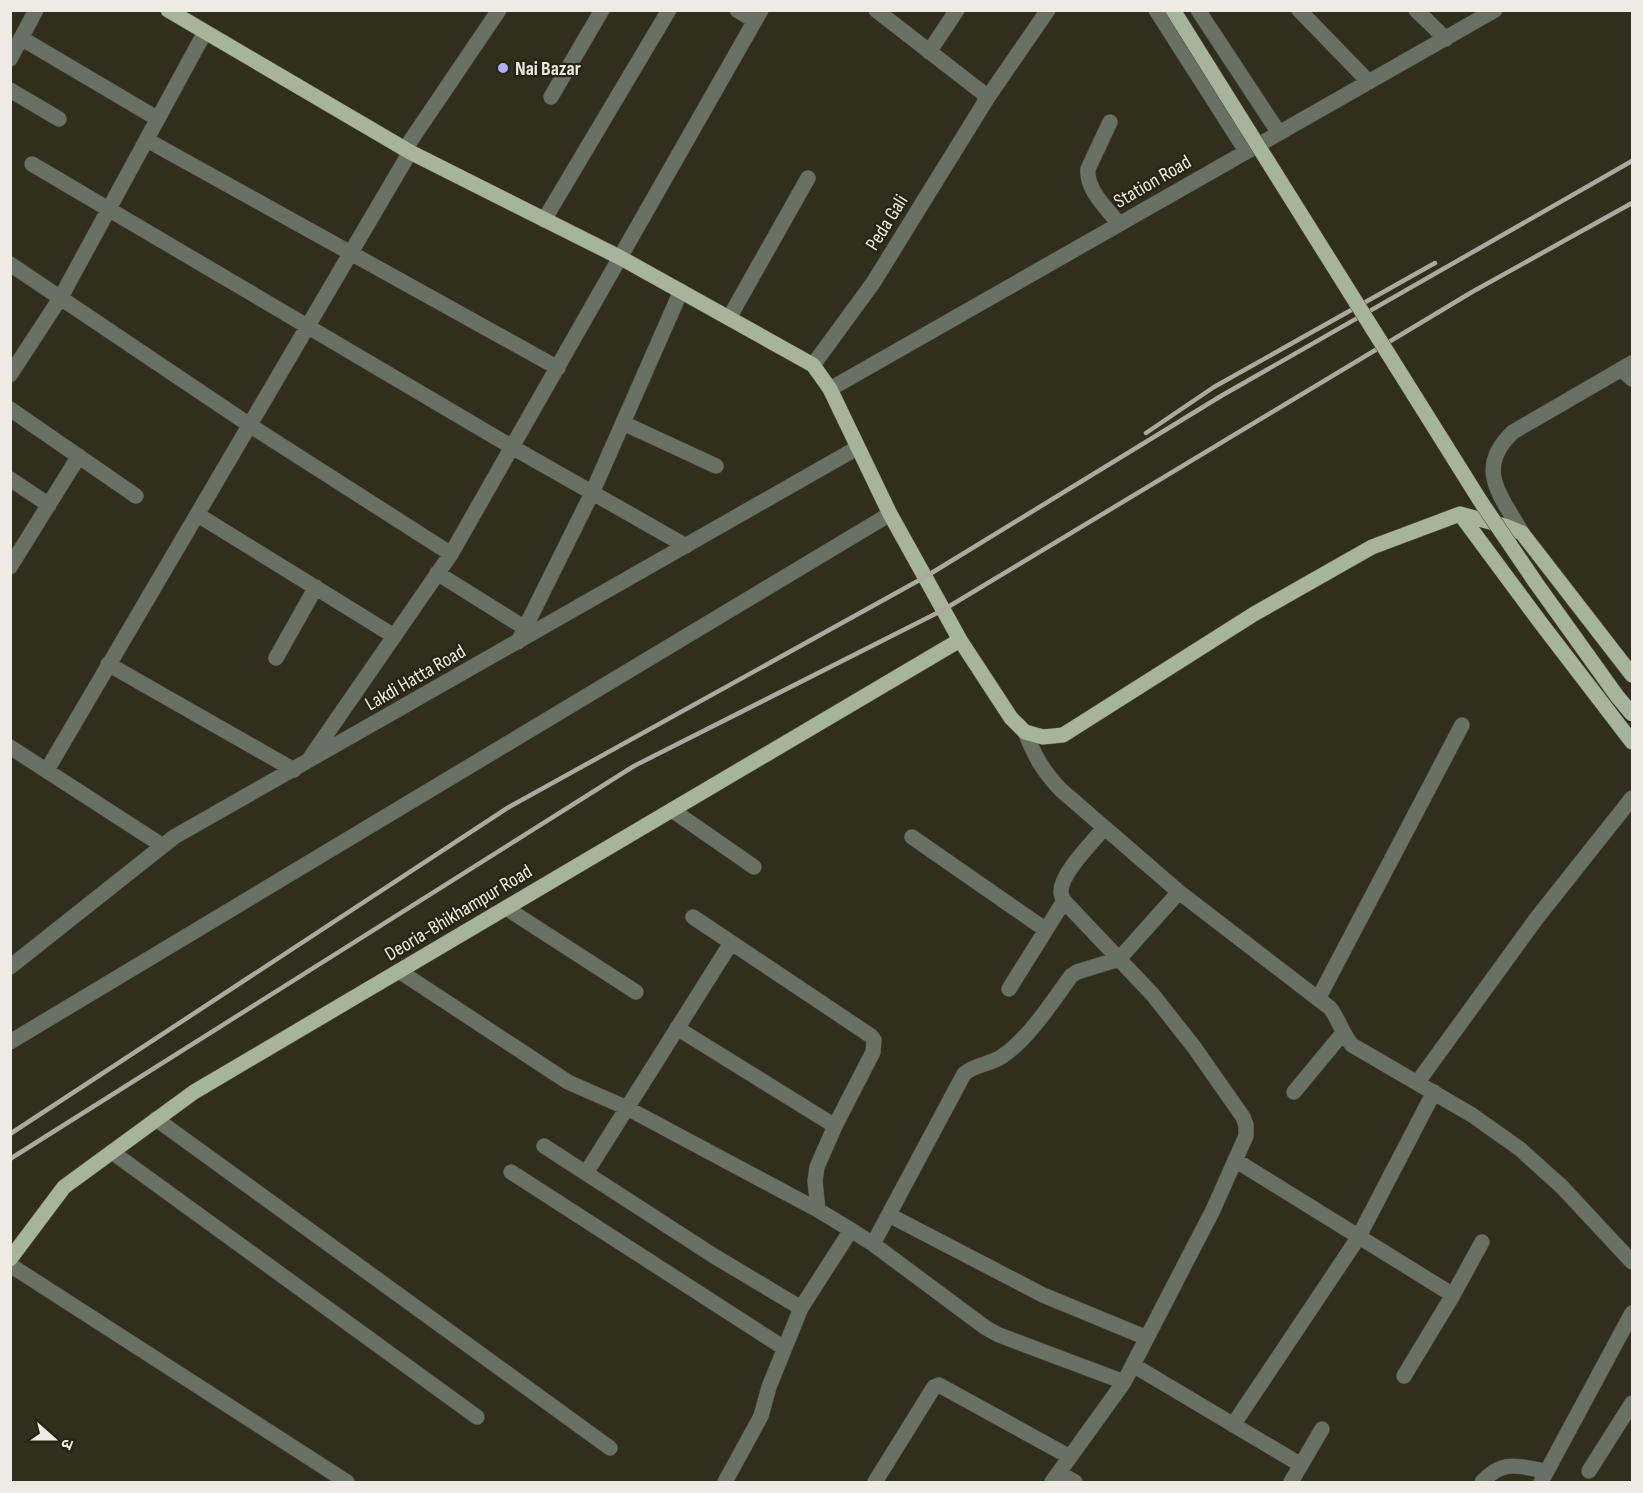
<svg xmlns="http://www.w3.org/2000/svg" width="1643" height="1493" font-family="'Sofia Sans Condensed','Noto Sans Devanagari',sans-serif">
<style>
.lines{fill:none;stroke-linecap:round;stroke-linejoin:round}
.minor-casing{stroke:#4b4939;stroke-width:16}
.major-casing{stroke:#4b4939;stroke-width:16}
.minor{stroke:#697164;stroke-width:15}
.major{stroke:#a5b49a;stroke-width:15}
.rail{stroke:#acaa9e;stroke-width:4.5}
.major-bridge-casing{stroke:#4b4939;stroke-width:16;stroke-linecap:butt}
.major-bridge{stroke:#a5b49a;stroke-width:15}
.poi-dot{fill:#b0aefa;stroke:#272414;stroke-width:2}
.labels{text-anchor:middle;stroke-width:4.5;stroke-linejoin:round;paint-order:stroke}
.poi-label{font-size:20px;font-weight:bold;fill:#eeece2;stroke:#272414;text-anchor:start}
.street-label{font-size:20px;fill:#eeece2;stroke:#272414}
</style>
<rect width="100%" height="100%" fill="#312e1e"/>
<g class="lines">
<g class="minor-casing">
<path id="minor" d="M737 10 755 21
M876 10 988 97
M1156 10 1246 151
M1198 10 1279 133
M1299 10 1369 82
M1416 10 1446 39
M21 38 158 119
M929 52 957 10
M10 59 36 10
M10 90 59 119
M551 97 602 10
M1110 122 1088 169C1086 190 1107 208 1119 224
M147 140 558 368
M405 149 499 10
M32 164 512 447 686 546
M544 220 669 10
M10 264 251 426 451 554
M729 318 808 178
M813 365 873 283 988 97 1048 10
M1621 369 1632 379
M10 375 61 297 205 32
M830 389 1495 10
M10 409 136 496
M623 423 716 466
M10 479 49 505
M198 515 394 636
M1522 533C1501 495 1474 469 1513 432L1632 363
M10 567 79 456
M437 573 525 628
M518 642 592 493 681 291
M276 658 316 587
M108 664 294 770
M1025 732C1035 757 1043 771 1061 790L1179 892 1330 1008C1339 1019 1342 1034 1352 1045L1472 1115 1520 1149 1562 1187 1632 1262
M10 747 163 846
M310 758 451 554 761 10
M47 770 410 152
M672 810 754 867
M912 837 1046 930
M506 908 636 992
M693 917 871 1036 874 1040 873 1052 835 1126 817 1167 815 1181 818 1210
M10 967 174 837 857 448
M399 971 568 1082 627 1108 818 1210 851 1230 873 1244 986 1328 999 1335 1124 1382
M1009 989 1064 901
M1318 999 1462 725
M677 1028 835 1126
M10 1042 890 514
M1417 1083 1536 919 1632 798
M1294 1092 1343 1033
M156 1119 610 1448
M544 1146 714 1256 801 1308
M112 1152 477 1417
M1235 1160 1453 1295
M511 1172 784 1348
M586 1173 731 943
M889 1215 1043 1295 1147 1338
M873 1244 964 1074C975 1064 989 1065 1001 1057 1027 1041 1053 1001 1071 976L1077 972 1119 959 1179 892
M10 1265 347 1482
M1133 1365 1301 1465
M1404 1376 1453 1295 1482 1242
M1233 1425 1358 1238 1434 1092
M1589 1471 1632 1403
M1059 1473 1075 1482
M725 1482 761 1416 769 1387 801 1308 851 1230
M875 1482 934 1387 939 1385 1070 1457
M1052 1482 1124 1382 1213 1210 1246 1136V1125L1243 1117 1194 1047 1153 995 1064 901C1063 899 1061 894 1061 892 1060 874 1093 842 1104 828
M1291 1482 1322 1429
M1482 1482C1504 1458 1518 1467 1547 1471
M1541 1482 1632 1313"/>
</g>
<g class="major-casing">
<path id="major" d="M168 10 410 152 621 258 813 365 830 389 890 514 960 640 1011 718 1025 732 1043 737 1063 735 1254 614 1372 547 1460 514 1505 526 1522 533 1632 675
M1460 514 1540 622 1632 742
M10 1259 64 1187 194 1092 960 640"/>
</g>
<use href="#minor" class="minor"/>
<use href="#major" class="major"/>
<path class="rail" d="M1146 433 1214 387 1435 263
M10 1134 509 807 925 577 1221 396 1632 161
M10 1159 634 766 943 610 1472 292 1632 203"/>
<g class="major-bridge-casing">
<path id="major-bridge" d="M1173 10 1481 502 1536 583 1617 696 1632 714"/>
</g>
<use href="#major-bridge" class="major-bridge"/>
</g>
<circle class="poi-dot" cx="503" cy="68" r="6"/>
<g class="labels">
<g class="poi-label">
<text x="515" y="75">Nai Bazar</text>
</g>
<g class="street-label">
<text transform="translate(1152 181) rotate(-30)" y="7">Station Road</text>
<text transform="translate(886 222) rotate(-58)" y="7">Peda Gali</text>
<text transform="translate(415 677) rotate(-30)" y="7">Lakdi Hatta Road</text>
<text transform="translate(458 912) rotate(-31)" y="7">Deoria-Bhikhampur Road</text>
</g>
</g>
<rect width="1643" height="1493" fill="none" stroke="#eeece2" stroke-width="24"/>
<g transform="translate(54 1439) rotate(111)" stroke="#272414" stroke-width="4.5" paint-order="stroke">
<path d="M0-4.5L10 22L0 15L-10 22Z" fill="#eeece2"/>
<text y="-9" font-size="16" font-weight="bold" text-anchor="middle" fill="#eeece2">उ</text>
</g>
</svg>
